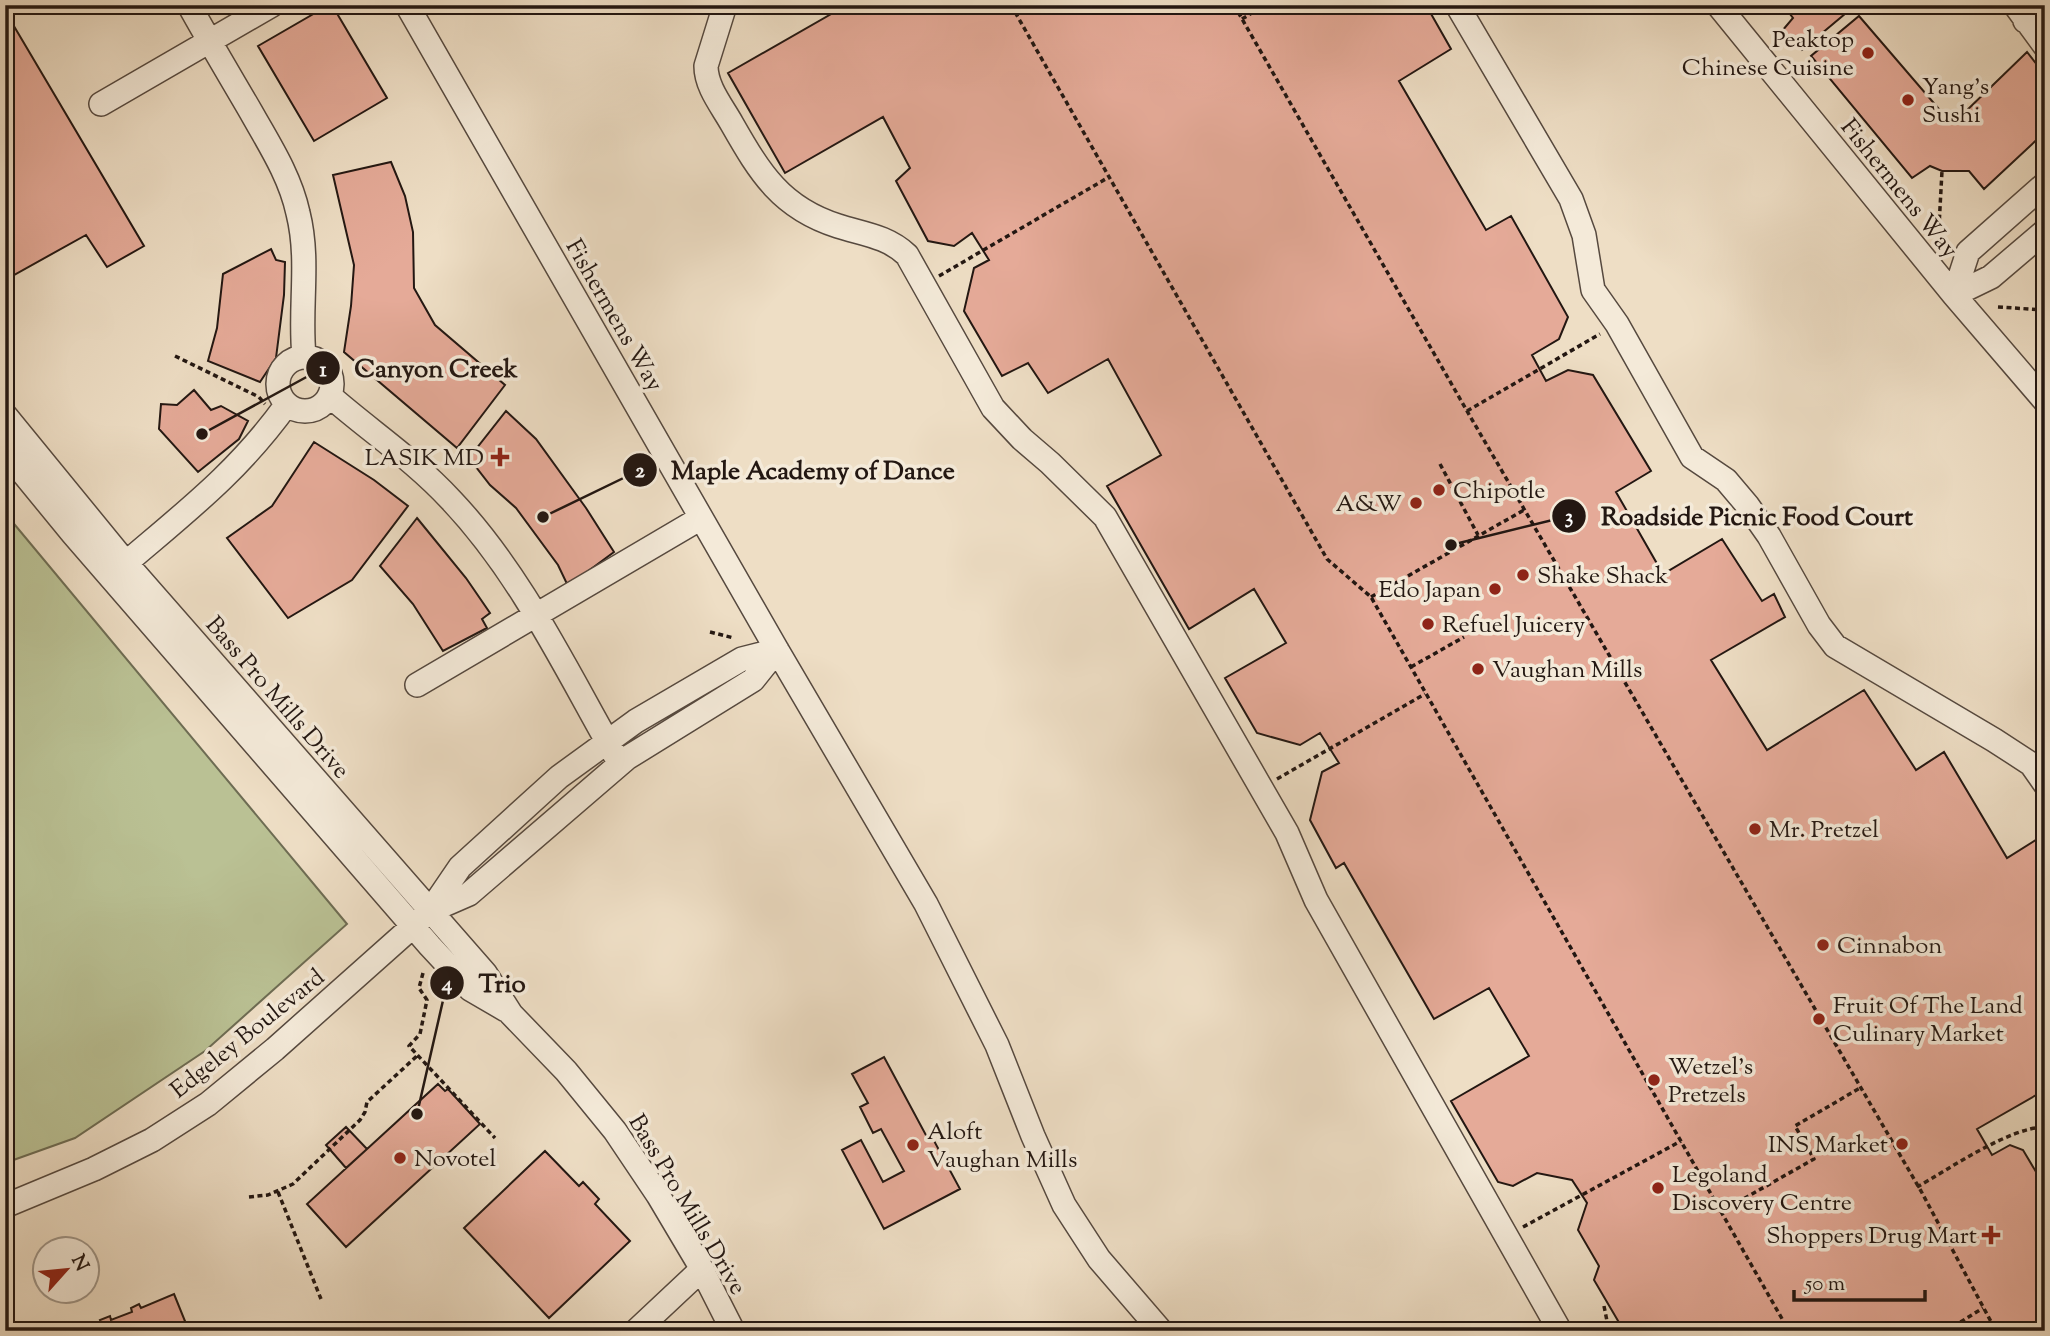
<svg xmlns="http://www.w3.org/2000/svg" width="2050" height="1336" font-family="'Sorts Mill Goudy',serif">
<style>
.green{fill:#bac194;stroke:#6e6c53;stroke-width:2}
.building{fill:#e5aa98;stroke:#231712;stroke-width:2}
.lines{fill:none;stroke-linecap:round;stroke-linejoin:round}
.minor-casing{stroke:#56493f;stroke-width:26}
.path{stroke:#231712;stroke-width:3.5;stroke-dasharray:5 3.5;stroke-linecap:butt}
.minor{stroke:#f4ead9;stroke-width:23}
.poi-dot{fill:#8f2418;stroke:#f4ead9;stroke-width:2.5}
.labels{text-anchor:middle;stroke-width:7;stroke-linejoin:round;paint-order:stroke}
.poi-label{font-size:24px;fill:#231712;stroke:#f4ead9;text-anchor:start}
.street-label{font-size:24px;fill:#231712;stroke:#f4ead9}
.leader{fill:none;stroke:#231712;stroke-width:2.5}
.callout-dot{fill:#231712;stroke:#f4ead9;stroke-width:2.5}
.mark-label{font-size:21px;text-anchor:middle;font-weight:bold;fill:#fff}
.callout-label{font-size:26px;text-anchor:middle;font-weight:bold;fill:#231712;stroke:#f4ead9;stroke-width:7;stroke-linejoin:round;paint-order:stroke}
</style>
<rect width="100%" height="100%" fill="#eedec5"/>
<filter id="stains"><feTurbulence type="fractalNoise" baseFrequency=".00286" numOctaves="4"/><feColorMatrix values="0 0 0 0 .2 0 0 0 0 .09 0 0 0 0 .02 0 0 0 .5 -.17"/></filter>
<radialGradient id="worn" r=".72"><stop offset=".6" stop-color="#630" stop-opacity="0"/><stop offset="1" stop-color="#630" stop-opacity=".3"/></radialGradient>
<path class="green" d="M5 513 347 924 205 1051 75 1138 5 1163Z"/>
<path class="building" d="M329 5H332L387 98 314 141 258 46Z
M847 5H1426L1451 49 1399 81 1486 230 1511 216 1568 317 1559 339 1532 355 1546 381 1568 370 1593 375 1651 471 1616 492 1663 574 1722 539 1762 601 1774 594 1785 617 1711 660 1767 750 1864 690 1916 770 1944 752 2007 858 2039 838 2045 850V1090L1977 1129 1992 1155 2010 1145 2023 1150 2045 1187V1331H1624L1594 1280 1599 1266 1578 1230 1587 1203 1572 1180 1537 1173 1513 1186 1498 1182 1451 1101 1529 1056 1489 988 1434 1019 1344 863 1336 868 1310 820 1322 772 1339 763 1320 733 1300 745 1257 733 1225 678 1286 643 1254 589 1189 629 1107 486 1161 455 1108 359 1048 393 1028 363 1002 376 964 311 974 268 989 260 972 233 954 246 928 241 896 181 910 168 883 117 785 173 728 73Z
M1783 5H1850L1852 8 1802 50 1782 31 1793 18Z
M5 11 144 246 107 267 86 235 5 280Z
M1859 16 1944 115H1962L2027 52 2045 75V132L1984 189 1969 171H1942L1930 166 1912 178 1811 56Z
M391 162 405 196 413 232 414 288 435 325 505 385 457 448 344 352 351 306 354 265 333 175Z
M271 249 276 260 285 262 284 295 276 358 260 382 208 361 217 328 223 274Z
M194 390 211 410 221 406 248 421 239 439 198 472 159 429 161 404 177 405Z
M506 411 536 439 586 508 614 552 568 586 558 565 516 508 490 485 469 458Z
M314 442 374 480 408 506 352 580 288 618 227 538 272 506Z
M417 518 466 578 490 613 482 619 487 628 443 651 413 604 380 566Z
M884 1057 928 1139 932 1137 960 1189 884 1229 842 1150 861 1140 883 1182 904 1171 881 1129 873 1133 860 1107 868 1103 852 1074Z
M438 1084 445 1091 448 1089 480 1124 346 1247 307 1204Z
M346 1127 367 1149 346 1168 326 1145Z
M545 1151 579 1186 583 1182 599 1199 595 1204 630 1241 549 1318 464 1228Z
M174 1294 189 1331H86L102 1324 100 1320 110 1316 111 1320 132 1312 131 1308 139 1304 141 1308Z"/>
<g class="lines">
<g class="minor-casing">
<path id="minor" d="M189 5C209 41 230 76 251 112 269 144 290 176 298 213 310 261 299 308 304 356
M407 5 777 650 926 904 997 1045 1033 1136 1064 1205 1099 1259 1161 1331
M725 5 706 66C706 87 722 106 732 124 760 173 781 208 838 226 863 234 887 236 907 255L993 408 1022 439 1050 463 1105 517 1287 833 1316 900 1560 1331
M1457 5 1571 199 1584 235 1593 290 1617 324 1692 457 1726 480 1748 506 1769 536 1819 625 1835 646 1994 740 2031 764 2045 784
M1718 5 1954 295 2045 401
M2015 5 2045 46
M2025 21 2045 8
M101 104 272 5
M1954 295 1968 252 2045 184
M1954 295 1991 277 2045 231
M278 384a27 27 0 1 1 54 0a27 27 0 1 1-54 0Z
M330 396C370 431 414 460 451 500 523 576 568 674 620 764
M5 415 126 563 485 973 511 1014 566 1071 615 1131 658 1195 699 1264 733 1331
M5 451 73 534 430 946 470 989 506 1010
M126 563C188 510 239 471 287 404
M417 685 701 518
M430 911 469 894 627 758 753 680 777 650
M5 1206 94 1169 152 1140 208 1104 275 1049 430 911 460 867 559 777 636 721 742 659 777 650
M636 1331 702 1269"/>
</g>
<path class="path" d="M1011 5 1327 559 1371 597 1789 1331
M1234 5 1467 411 1921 1191 1996 1331
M1242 19 1265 5
M1938 245 1942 171
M939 276 1109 177
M1998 307 2045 310
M175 356 259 397 265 404
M1467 411 1600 334
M1440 464 1478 535
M1371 597 1524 510
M710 632 734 638
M1411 667 1464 637
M1277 779 1425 694
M423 973 419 988 427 1000 420 1034 409 1046 495 1138
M1917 1187C1949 1169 2010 1127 2045 1127
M278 1192 321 1299
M249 1197 268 1195 293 1184 360 1120 365 1112 367 1102 418 1055
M1722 1211 1814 1159 1795 1126 1860 1088
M1523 1227 1681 1141
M1604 1306 1609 1331
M1946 1331 1983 1308"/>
<use href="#minor" class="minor"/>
</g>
<g class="poi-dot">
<circle cx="1868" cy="53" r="7"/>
<circle cx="1908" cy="100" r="7"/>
<path d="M496.5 446.5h7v7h7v7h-7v7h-7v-7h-7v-7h7z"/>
<circle cx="1439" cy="490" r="7"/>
<circle cx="1416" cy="503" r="7"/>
<circle cx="1523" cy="575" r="7"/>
<circle cx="1495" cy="589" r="7"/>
<circle cx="1428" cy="624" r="7"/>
<circle cx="1478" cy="669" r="7"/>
<circle cx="1755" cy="829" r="7"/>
<circle cx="1823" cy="945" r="7"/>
<circle cx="1819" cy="1019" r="7"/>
<circle cx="1654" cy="1080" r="7"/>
<circle cx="1902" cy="1144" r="7"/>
<circle cx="913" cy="1145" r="7"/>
<circle cx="400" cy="1158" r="7"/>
<circle cx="1658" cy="1188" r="7"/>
<path d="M1987.5 1224.5h7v7h7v7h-7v7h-7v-7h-7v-7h7z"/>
</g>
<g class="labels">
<g class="poi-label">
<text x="1854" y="47" text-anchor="end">Peaktop<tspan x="1854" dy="28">Chinese Cuisine</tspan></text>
<text x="1922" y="94">Yang's<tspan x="1922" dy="28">Sushi</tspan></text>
<text x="484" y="465" text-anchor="end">LASIK MD</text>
<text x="1453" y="498">Chipotle</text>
<text x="1402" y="511" text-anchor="end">A&amp;W</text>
<text x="1537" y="583">Shake Shack</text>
<text x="1481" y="597" text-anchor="end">Edo Japan</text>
<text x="1442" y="632">Refuel Juicery</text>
<text x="1492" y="677">Vaughan Mills</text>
<text x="1769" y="837">Mr. Pretzel</text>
<text x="1837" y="953">Cinnabon</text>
<text x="1833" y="1013">Fruit Of The Land<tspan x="1833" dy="28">Culinary Market</tspan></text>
<text x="1668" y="1074">Wetzel's<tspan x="1668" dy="28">Pretzels</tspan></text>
<text x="927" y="1139">Aloft<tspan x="927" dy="28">Vaughan Mills</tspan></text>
<text x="1888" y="1152" text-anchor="end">INS Market</text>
<text x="414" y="1166">Novotel</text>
<text x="1672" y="1182">Legoland<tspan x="1672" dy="28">Discovery Centre</tspan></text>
<text x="1977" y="1243" text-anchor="end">Shoppers Drug Mart</text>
</g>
<g class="street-label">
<text transform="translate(1900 188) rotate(51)" y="8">Fishermens Way</text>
<text transform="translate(615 315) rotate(60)" y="8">Fishermens Way</text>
<text transform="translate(278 697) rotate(49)" y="8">Bass Pro Mills Drive</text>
<text transform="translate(247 1033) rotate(-39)" y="8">Edgeley Boulevard</text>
<text transform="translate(688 1204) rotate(59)" y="8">Bass Pro Mills Drive</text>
</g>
</g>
<path class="leader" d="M202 434L323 368M543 517L640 470M1451 545L1569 516M417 1114L447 983"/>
<g class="callout-dot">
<circle cx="202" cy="434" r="7"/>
<circle cx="543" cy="517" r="7"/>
<circle cx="1451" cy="545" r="7"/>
<circle cx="417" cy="1114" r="7"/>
<circle cx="323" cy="368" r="18"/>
<circle cx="640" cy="470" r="18"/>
<circle cx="1569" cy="516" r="18"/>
<circle cx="447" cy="983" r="18"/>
</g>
<g class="mark-label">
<text x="323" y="376">1</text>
<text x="640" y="477">2</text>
<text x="1569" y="523">3</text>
<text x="447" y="990">4</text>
</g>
<g class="callout-label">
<text x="436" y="377">Canyon Creek</text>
<text x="813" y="479">Maple Academy of Dance</text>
<text x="1757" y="525">Roadside Picnic Food Court</text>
<text x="502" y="992">Trio</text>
</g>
<rect width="2050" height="1336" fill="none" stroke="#eedec5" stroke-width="28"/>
<rect x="7" y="7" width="2036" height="1322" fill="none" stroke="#231712" stroke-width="3.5"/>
<rect x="14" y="14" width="2022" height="1308" fill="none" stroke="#231712" stroke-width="2"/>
<g transform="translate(66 1270) rotate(63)"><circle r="33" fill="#f4ead9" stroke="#a09689" stroke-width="2"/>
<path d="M0-5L12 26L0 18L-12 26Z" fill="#8f2418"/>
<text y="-10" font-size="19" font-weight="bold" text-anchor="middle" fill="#231712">N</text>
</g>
<path d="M1794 1290v10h131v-10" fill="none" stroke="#231712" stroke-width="3.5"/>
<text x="1805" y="1290" font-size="21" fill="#231712" stroke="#f4ead9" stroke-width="5" paint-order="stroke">50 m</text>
<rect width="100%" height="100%" filter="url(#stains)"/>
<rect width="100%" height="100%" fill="url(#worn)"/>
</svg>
